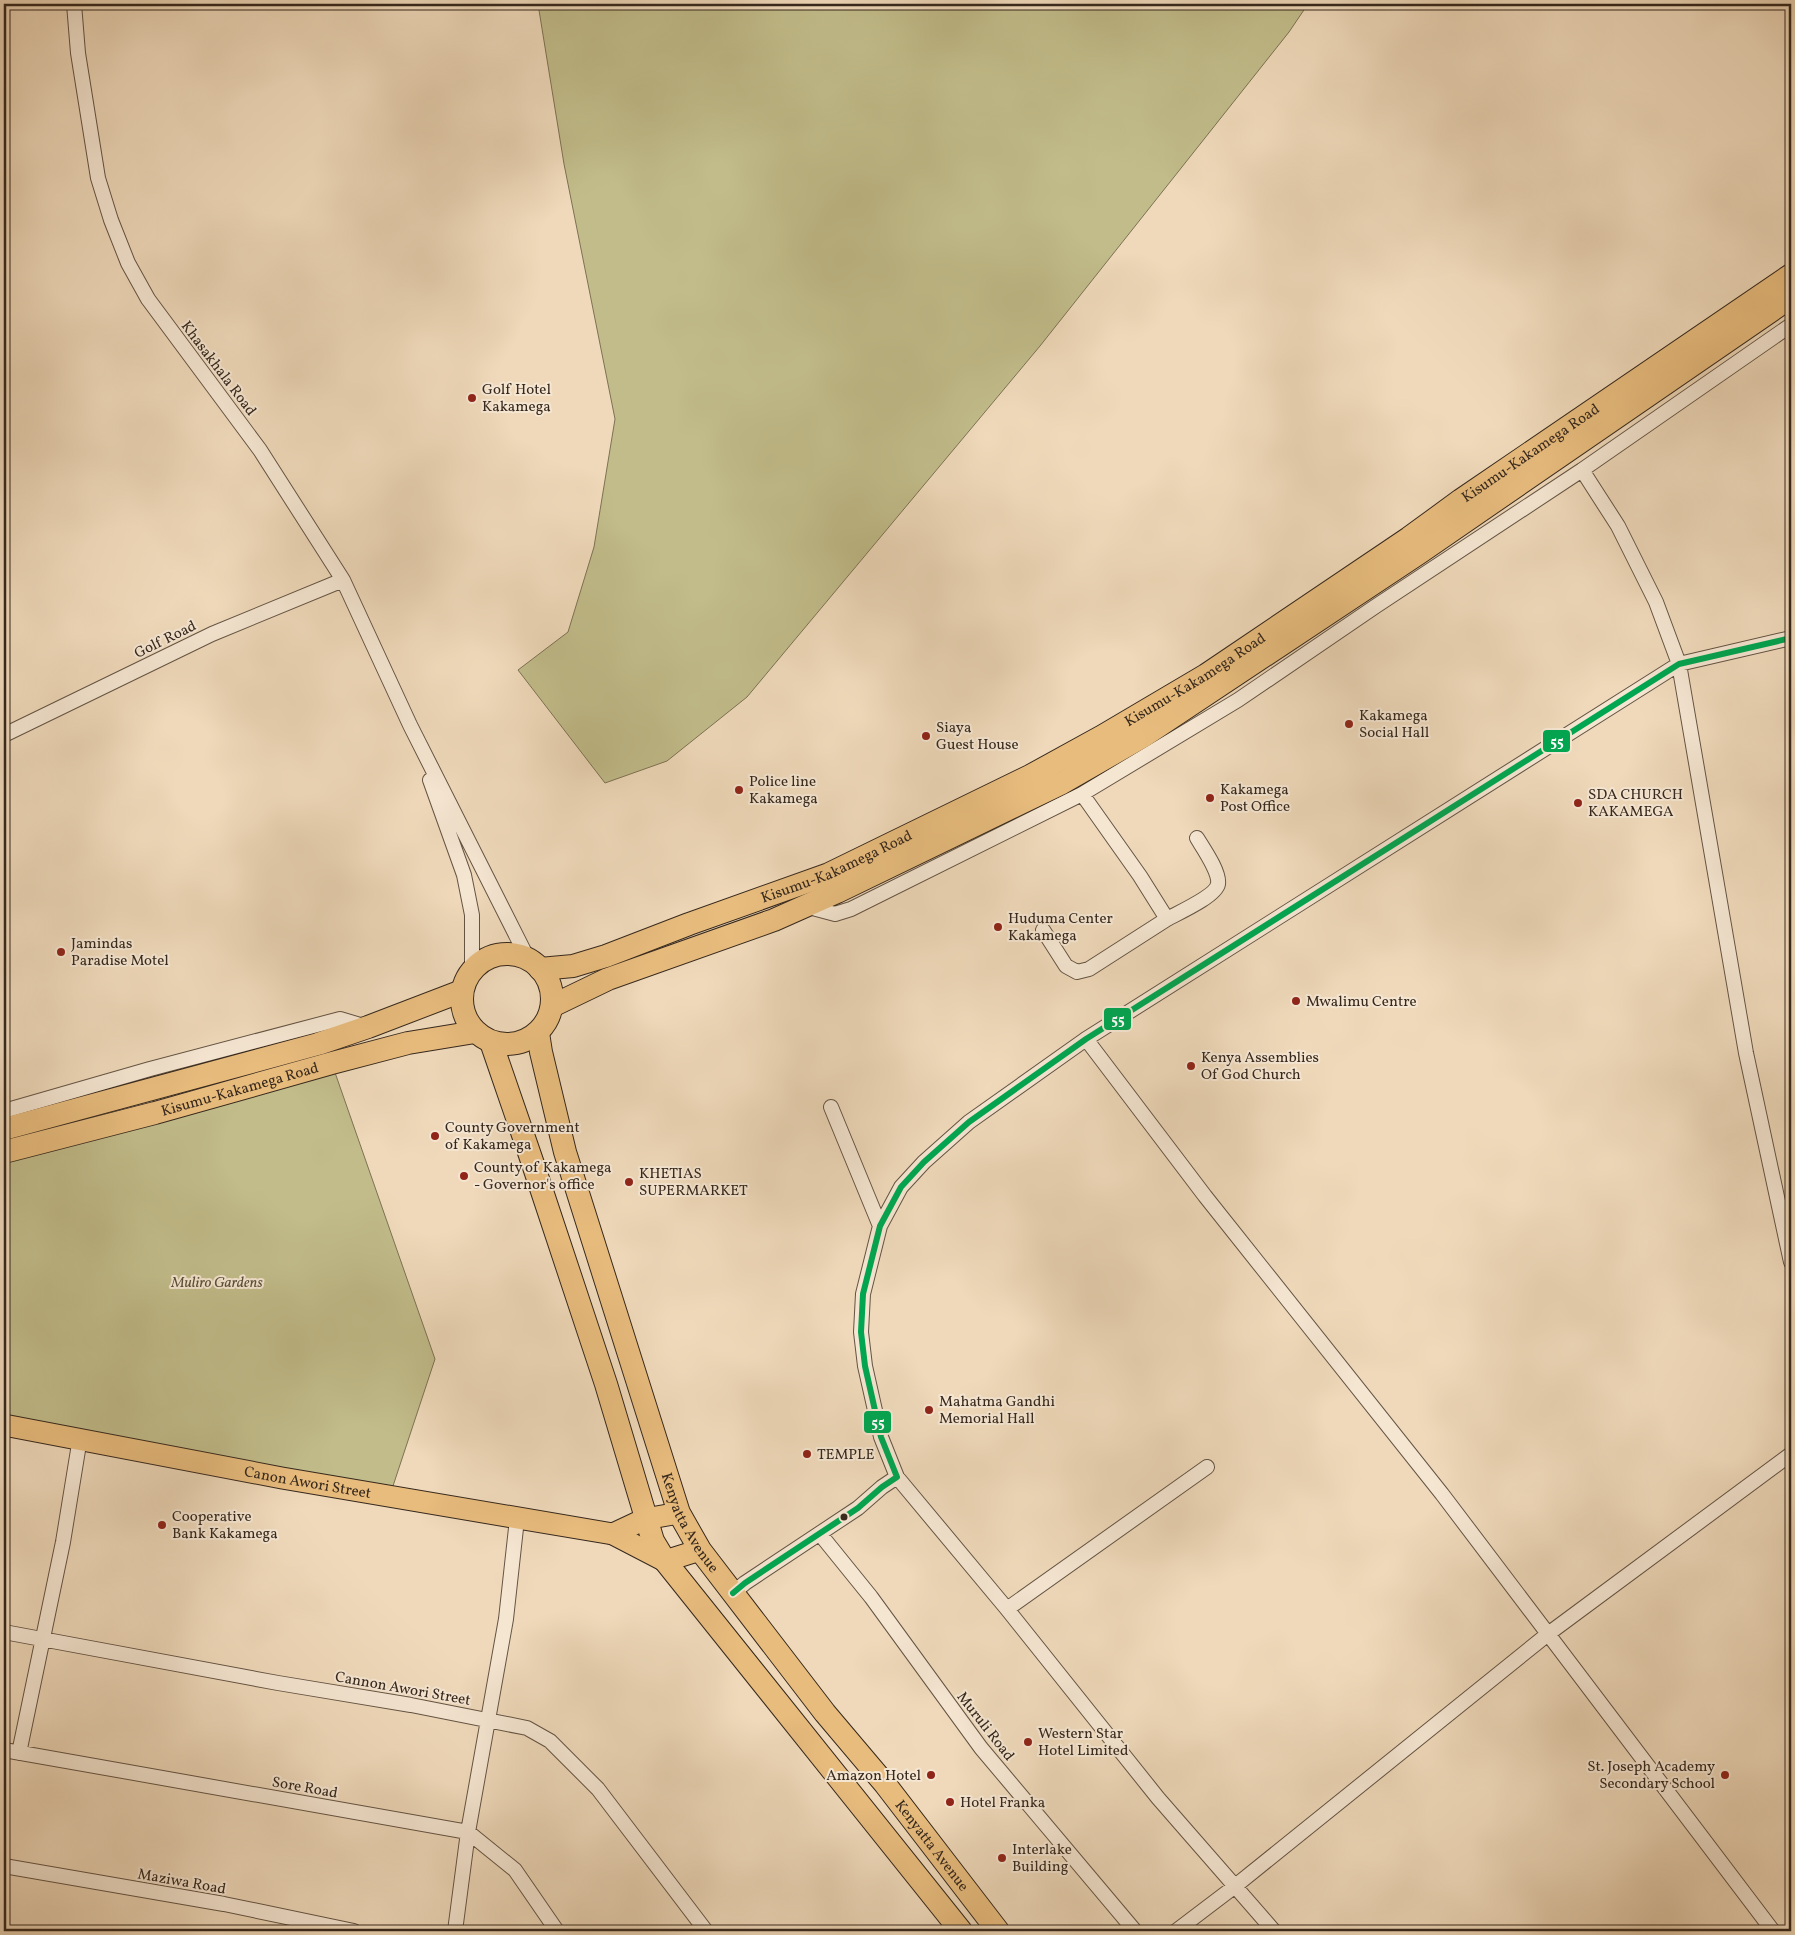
<svg xmlns="http://www.w3.org/2000/svg" width="1795" height="1935" font-family="Vollkorn,serif">
<style>
.green{fill:#c1bc8a;stroke:#7c7254}
.lines{fill:none;stroke-linecap:round;stroke-linejoin:round}
.minor-casing{stroke:#645444;stroke-width:16}
.primary-casing{stroke:#36281d;stroke-width:23}
.trunk-casing{stroke:#36281d;stroke-width:24}
.minor{stroke:#f5e6d2;stroke-width:14}
.primary{stroke:#e8bc7d;stroke-width:21}
.trunk{stroke:#e8bc7d;stroke-width:22}
.bus-1-casing{stroke:#f5e6d2;stroke-width:10}
.bus-1{stroke:#00a651;stroke-width:6}
.poi-dot{fill:#8f2418;stroke:#f5e6d2;stroke-width:2}
.bus-dot{fill:#36281d;stroke:#f5e6d2;stroke-width:2}
.labels{text-anchor:middle;stroke-width:4;stroke-linejoin:round;paint-order:stroke}
.street-label{font-size:15px;fill:#36281d;stroke:#f5e6d2}
.poi-label{font-size:15px;fill:#36281d;stroke:#f5e6d2;text-anchor:start}
.park-label{font-size:15px;font-style:italic;fill:#594d38;stroke:#f5e6d2}
.line-badge{stroke:#f5e6d2;stroke-width:2}
.badge-label{font-size:14px;text-anchor:middle;font-weight:bold;fill:#fff}
</style>
<rect width="100%" height="100%" fill="#efd9ba"/>
<filter id="stains"><feTurbulence type="fractalNoise" baseFrequency=".004" numOctaves="4"/><feColorMatrix values="0 0 0 0 .2 0 0 0 0 .09 0 0 0 0 .02 0 0 0 .5 -.17"/></filter>
<radialGradient id="worn" r=".72"><stop offset=".6" stop-color="#630" stop-opacity="0"/><stop offset="1" stop-color="#630" stop-opacity=".3"/></radialGradient>
<path class="green" d="M538 4H1308L1289 32 1040 346 747 697 667 761 605 783 518 670 568 632 594 547 615 419 564 164Z
M332 1064 435 1359 389 1498 4 1426V1153Z"/>
<g class="lines">
<g class="minor-casing">
<path id="minor" d="M74 4 78 53 98 178 111 220 128 263 148 299 260 450 343 580 410 725 528 959
M1582 470 1618 526 1656 602 1679 664 1746 1053 1791 1262
M4 735 212 634 343 580
M430 780 464 875 472 915V969
M805 906 835 914 851 909 1082 794 1238 700 1376 606 1582 470 1791 325
M1167 919C1178 913 1216 896 1218 884 1220 872 1203 848 1197 838
M1043 930 1066 966 1077 972 1089 969 1167 919 1140 876 1082 794
M1086 1039 1205 1196 1442 1494 1773 1931
M831 1107 880 1226
M4 1111 150 1069 340 1019 367 1027
M897 1477 1007 1609 1158 1798 1274 1931
M820 1534 871 1597 981 1748 1135 1931
M733 1593 745 1583 858 1508 882 1487 897 1477 881 1437 865 1366 861 1332 863 1294 880 1226 901 1187 924 1162 969 1122 1086 1039 1679 664 1791 638
M1007 1609 1207 1467
M4 1632 278 1683 411 1705 527 1728 550 1741 598 1789 706 1931
M4 1750 468 1832 515 1870 557 1931
M19 1753 63 1542 80 1438
M4 1866 224 1904 354 1931
M455 1931 468 1832 506 1619 517 1519
M1176 1931 1234 1887 1548 1634 1791 1454"/>
</g>
<g class="primary-casing">
<g id="primary">
<path id="s1" d="M4 1425 282 1478 613 1534 665 1561 700 1550"/>
<path d="M613 1534 645 1519 679 1513"/>
</g>
</g>
<g class="trunk-casing">
<g id="trunk">
<circle cx="507" cy="999" r="45"/>
<path id="s2" d="M540 969 573 966 606 956 689 924 829 874 1030 776 1101 737 1206 675 1409 538 1461 500 1791 275"/>
<path d="M552 1006 608 979 774 920 837 892 1062 783 1142 737 1419 553 1791 297"/>
<path id="s3" d="M538 1033 541 1052 565 1152 679 1513 700 1550 825 1713 885 1784 998 1931"/>
<path d="M491 1042 532 1161 606 1384 653 1541 665 1561 961 1931"/>
<path d="M4 1129 318 1044 368 1027 462 991"/>
<path id="s4" d="M4 1152 155 1113 332 1063 408 1043 475 1032"/>
</g>
</g>
<use href="#minor" class="minor"/>
<use href="#primary" class="primary"/>
<use href="#trunk" class="trunk"/>
<g class="bus-1-casing">
<path id="bus-1" d="M733 1593 745 1583 858 1508 882 1487 897 1477 881 1437 865 1366 861 1332 863 1294 880 1226 901 1187 924 1162 969 1122 1086 1039 1679 664 1791 638"/>
</g>
<use href="#bus-1" class="bus-1"/>
</g>
<g class="poi-dot">
<circle cx="472" cy="398" r="5"/>
<circle cx="1349" cy="724" r="5"/>
<circle cx="926" cy="736" r="5"/>
<circle cx="739" cy="790" r="5"/>
<circle cx="1210" cy="798" r="5"/>
<circle cx="1578" cy="803" r="5"/>
<circle cx="998" cy="927" r="5"/>
<circle cx="61" cy="952" r="5"/>
<circle cx="1296" cy="1001" r="5"/>
<circle cx="1191" cy="1066" r="5"/>
<circle cx="435" cy="1136" r="5"/>
<circle cx="464" cy="1176" r="5"/>
<circle cx="629" cy="1182" r="5"/>
<circle cx="929" cy="1410" r="5"/>
<circle cx="807" cy="1454" r="5"/>
<circle cx="162" cy="1525" r="5"/>
<circle cx="1028" cy="1742" r="5"/>
<circle cx="931" cy="1775" r="5"/>
<circle cx="1725" cy="1775" r="5"/>
<circle cx="950" cy="1802" r="5"/>
<circle cx="1002" cy="1858" r="5"/>
</g>
<circle class="bus-dot" cx="844" cy="1517" r="4.5"/>
<g class="labels">
<g class="street-label">
<text transform="translate(219 368) rotate(53)" y="5">Khasakhala Road</text>
<text dy="5" stroke="none"><textPath href="#s2" startOffset="1125">Kisumu-Kakamega Road</textPath></text>
<text transform="translate(165 639) rotate(-26)" y="5">Golf Road</text>
<text dy="5" stroke="none"><textPath href="#s2" startOffset="720">Kisumu-Kakamega Road</textPath></text>
<text dy="5" stroke="none"><textPath href="#s2" startOffset="315">Kisumu-Kakamega Road</textPath></text>
<text dy="5" stroke="none"><textPath href="#s4" startOffset="244">Kisumu-Kakamega Road</textPath></text>
<text dy="5" stroke="none"><textPath href="#s1" startOffset="309">Canon Awori Street</textPath></text>
<text dy="5" stroke="none"><textPath href="#s3" startOffset="514">Kenyatta Avenue</textPath></text>
<text transform="translate(403 1688) rotate(10)" y="5">Cannon Awori Street</text>
<text transform="translate(986 1726) rotate(52)" y="5">Muruli Road</text>
<text transform="translate(305 1787) rotate(10)" y="5">Sore Road</text>
<text dy="5" stroke="none"><textPath href="#s3" startOffset="919">Kenyatta Avenue</textPath></text>
<text transform="translate(182 1881) rotate(10)" y="5">Maziwa Road</text>
</g>
<g class="poi-label">
<text x="482" y="394">Golf Hotel<tspan x="482" dy="17">Kakamega</tspan></text>
<text x="1359" y="720">Kakamega<tspan x="1359" dy="17">Social Hall</tspan></text>
<text x="936" y="732">Siaya<tspan x="936" dy="17">Guest House</tspan></text>
<text x="749" y="786">Police line<tspan x="749" dy="17">Kakamega</tspan></text>
<text x="1220" y="794">Kakamega<tspan x="1220" dy="17">Post Office</tspan></text>
<text x="1588" y="799">SDA CHURCH<tspan x="1588" dy="17">KAKAMEGA</tspan></text>
<text x="1008" y="923">Huduma Center<tspan x="1008" dy="17">Kakamega</tspan></text>
<text x="71" y="948">Jamindas<tspan x="71" dy="17">Paradise Motel</tspan></text>
<text x="1306" y="1006">Mwalimu Centre</text>
<text x="1201" y="1062">Kenya Assemblies<tspan x="1201" dy="17">Of God Church</tspan></text>
<text x="445" y="1132">County Government<tspan x="445" dy="17">of Kakamega</tspan></text>
<text x="474" y="1172">County of Kakamega<tspan x="474" dy="17">- Governor's office</tspan></text>
<text x="639" y="1178">KHETIAS<tspan x="639" dy="17">SUPERMARKET</tspan></text>
<text x="939" y="1406">Mahatma Gandhi<tspan x="939" dy="17">Memorial Hall</tspan></text>
<text x="817" y="1459">TEMPLE</text>
<text x="172" y="1521">Cooperative<tspan x="172" dy="17">Bank Kakamega</tspan></text>
<text x="1038" y="1738">Western Star<tspan x="1038" dy="17">Hotel Limited</tspan></text>
<text x="1715" y="1771" text-anchor="end">St. Joseph Academy<tspan x="1715" dy="17">Secondary School</tspan></text>
<text x="921" y="1780" text-anchor="end">Amazon Hotel</text>
<text x="960" y="1807">Hotel Franka</text>
<text x="1012" y="1854">Interlake<tspan x="1012" dy="17">Building</tspan></text>
</g>
<g class="park-label">
<text x="217" y="1287">Muliro Gardens</text>
</g>
</g>
<g class="line-badge">
<rect x="1542" y="729" width="29" height="24" rx="5" fill="#00a651"/>
<rect x="1103" y="1007" width="29" height="24" rx="5" fill="#00a651"/>
<rect x="863" y="1410" width="29" height="24" rx="5" fill="#00a651"/>
</g>
<g class="badge-label">
<text x="1557" y="746">55</text>
<text x="1118" y="1024">55</text>
<text x="878" y="1427">55</text>
</g>
<rect width="1795" height="1935" fill="none" stroke="#efd9ba" stroke-width="20"/>
<rect x="5" y="5" width="1785" height="1925" fill="none" stroke="#36281d" stroke-width="2.5"/>
<rect x="10" y="10" width="1775" height="1915" fill="none" stroke="#36281d"/>
<rect width="100%" height="100%" filter="url(#stains)"/>
<rect width="100%" height="100%" fill="url(#worn)"/>
</svg>
